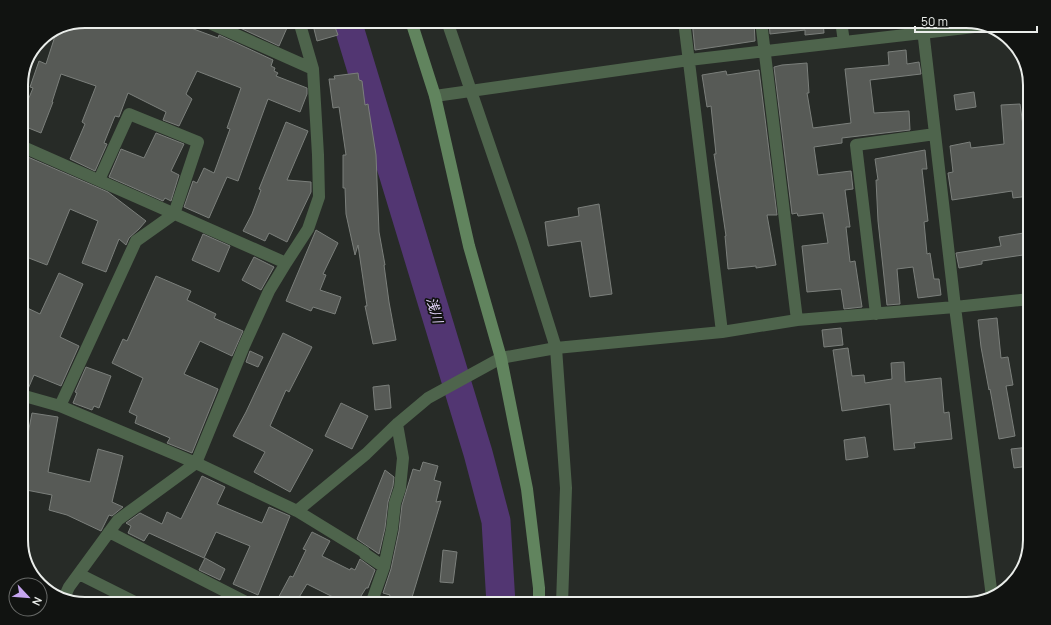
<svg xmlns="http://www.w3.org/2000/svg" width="1051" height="625" font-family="Manrope,'Noto Sans JP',sans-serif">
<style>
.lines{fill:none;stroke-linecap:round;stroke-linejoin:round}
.river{stroke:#523672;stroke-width:29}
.building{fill:#575a56;stroke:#7b7f7b}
.street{stroke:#4e644c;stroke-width:12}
.secondary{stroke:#61845e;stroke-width:12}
.labels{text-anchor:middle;stroke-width:3.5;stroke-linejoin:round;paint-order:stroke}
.water-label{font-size:13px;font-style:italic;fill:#e1d2f7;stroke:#111311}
.rim{fill:none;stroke:#eaedea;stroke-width:2}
</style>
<rect width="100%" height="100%" fill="#272b27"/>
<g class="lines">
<path class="river" d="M347 21 478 453 496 521 501 604"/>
</g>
<path class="building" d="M85 21H172L218 38 219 35 273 60 271 66 275 68 274 71 278 73 276 76 307 88V94L300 112 268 99 238 181 227 177 209 218 184 207 193 181 197 183 204 168 214 173 230 129 227 128 241 88 197 71 186 94 192 99 179 126 163 120 166 112 128 93 119 117 115 116 104 143 107 144 95 171 70 159 85 124 82 122 96 86 61 74 52 102H53L41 133 21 125V117L33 88 30 87 39 61 46 64 56 33Z
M225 21H290L279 46Z
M312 21H338L335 27 338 35 317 41Z
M692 21H754L755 41 695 50Z
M769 21H823L824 33 805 35V30L770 34Z
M906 50 907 64 919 62 921 74 870 80 874 113 909 111 910 130 842 138V143L814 147 818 175 851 171 853 189 845 190 850 227H846L850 262 855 261 862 307 844 309 841 289 807 292 802 246 828 243 823 213 798 216 797 213 792 214 774 67 782 65 807 63 809 93H807L813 128 851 123 845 69 889 65 888 52Z
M759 70 777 215H767L776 265 756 268V266L728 269 725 236H726L714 154H716L711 106 707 107 702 75 726 71 727 75Z
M358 73 359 80 362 81 365 105 368 104 376 155 379 232 385 265H384L389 302 396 340 373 344 365 306H367L358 245 355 255 346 214 345 188H343V155H346L339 107 333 108 329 79H335L334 76Z
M974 92 976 107 956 110 954 95Z
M1020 104 1030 175V196L1013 198 1012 191 952 200 948 173 953 172 950 146 970 142 971 148 1004 144 1001 105Z
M286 122 308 131 287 180 311 182V192L287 242 269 233 265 241 243 231 252 214 261 190 259 189Z
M156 133 184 144 171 171 179 175 171 201 165 198 163 201 109 177 121 149 144 158Z
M925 150 927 169H922L928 221 924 222 927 254 930 253 934 279H939L941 295 918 298 913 267 897 269 900 304 887 305 878 221 876 180H878L875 159Z
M21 154 108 192 146 221 139 229 129 238 126 245 119 239 106 272 82 263 98 221 70 209 47 265 21 255Z
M599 204 612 294 590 297 581 241 548 246 545 222 579 216 578 208Z
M316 230 338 243 323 274 326 275 320 290 341 297 335 314 313 307 311 311 286 301Z
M1030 232V254L982 261V264L959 268 956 253 1001 246 999 237Z
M203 234 230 246 219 272 192 260Z
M254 257 274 267 261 290 242 280Z
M59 273 83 284 60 337 79 346 61 386 34 375 28 389 21 388V336L26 325 21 323V305L40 314Z
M156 276 191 291 187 300 216 314 214 318 243 331 232 356 200 341 184 374 218 389 192 453 167 443 170 438 135 423 137 416 129 412 143 378 112 363 123 339 127 341Z
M997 318 1001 358 1008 357 1013 385 1006 386 1015 436 999 439 990 389 989 390 981 347 978 320Z
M841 328 843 345 824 347 822 330Z
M283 333 312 347 289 392 286 390 270 426 313 450 290 492 254 472 265 452 233 436 246 412Z
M848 348 852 376 864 375 865 383 892 379 891 363 904 362 905 382 941 378 944 413 949 412 952 439 914 443 915 448 894 450 890 404 842 411 833 350Z
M250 351 263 357 258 367 246 362Z
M86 367 111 376 99 408 94 406 92 410 73 403 77 393 75 392Z
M389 385 391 408 375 410 373 387Z
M341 403 368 416 352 449 325 436Z
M32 413 58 417 48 472 90 482 98 449 123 456 112 502 123 507 112 516 109 515 101 531 67 515 49 510 52 495 21 489V460H23Z
M865 437 868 457 846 460 844 440Z
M1030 447V466L1014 468 1011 449Z
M423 462 438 466 434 480 441 482 436 502 441 501 410 604H387L390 595 383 593 391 569 399 531 402 505 413 469 420 471Z
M385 470 394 477 393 486 388 502 385 528 379 554 357 539Z
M202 476 225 487 217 504 262 523 269 507 290 516 258 595 233 584 250 546 216 532 204 558 149 533 144 541 128 533 131 526 126 523 140 513 162 524 167 512 181 519Z
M312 532 330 541 322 556 350 570 351 568 355 570 360 559 375 570 368 588H366L356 604H331L334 599 332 598 333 597 307 584 295 604H275L290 576 293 577 306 550 303 549Z
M443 550 457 552 453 583 440 582Z
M205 558 225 569 220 580 199 570Z"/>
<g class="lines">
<path class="street" d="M299 21 313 69
M447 21 522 240 556 348 566 488 562 604
M684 21 722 332
M761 21 797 320
M841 21 844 42
M922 21 955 307 992 597
M435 96 689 60 983 26
M21 146 286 263
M876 314 856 145 935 134
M21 395 60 406 196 463 297 511 364 552 365 554 384 567 371 604
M60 406 136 241 174 214 198 142 129 114 99 180
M297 511 366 454 397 424 428 398 501 358 556 348 722 332 797 320 955 307 1030 299
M109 532 250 604
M384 567 392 529 395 503 400 488 403 458 397 424
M79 574 139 604
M64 598 69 587 118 520 196 463 244 346 269 291 286 263 308 229 319 197 318 155 313 69 205 21"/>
<path class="secondary" d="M411 21 435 96 469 246 501 358 527 489 539 588V604"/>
</g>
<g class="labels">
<g class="water-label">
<text transform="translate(435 310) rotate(73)" y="5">浅川</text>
</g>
</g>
<path d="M0 0H1051V625H0ZM85 28H966A57 57 0 0 1 1023 85V540A57 57 0 0 1 966 597H85A57 57 0 0 1 28 540V85A57 57 0 0 1 85 28Z" fill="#111311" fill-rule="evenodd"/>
<path class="rim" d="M85 28H966A57 57 0 0 1 1023 85V540A57 57 0 0 1 966 597H85A57 57 0 0 1 28 540V85A57 57 0 0 1 85 28Z"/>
<g transform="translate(28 597) rotate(116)"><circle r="19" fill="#111311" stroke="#686a68"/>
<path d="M0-3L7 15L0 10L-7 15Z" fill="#c6a6f0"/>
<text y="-6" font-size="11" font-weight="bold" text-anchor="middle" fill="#eaedea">N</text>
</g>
<path d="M915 26v6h122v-6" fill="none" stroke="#eaedea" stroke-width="2"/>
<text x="921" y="26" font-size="12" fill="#eaedea" stroke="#111311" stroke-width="3" paint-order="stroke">50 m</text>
</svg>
